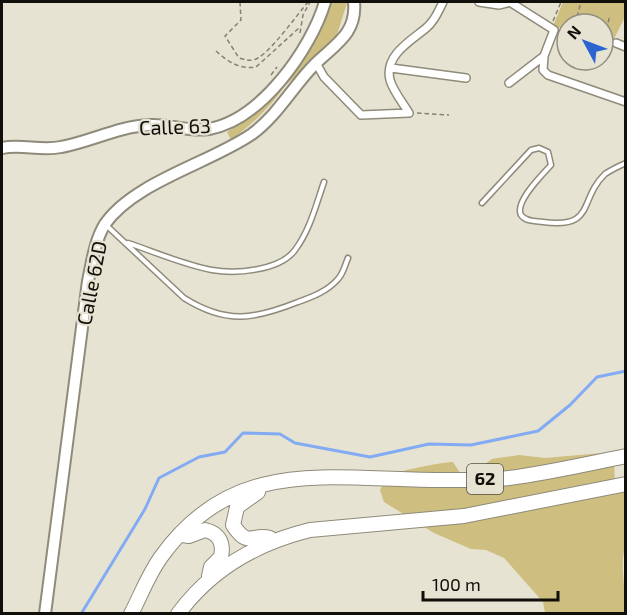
<svg xmlns="http://www.w3.org/2000/svg" width="627" height="615" font-family="'Exo 2',sans-serif">
<style>
.green{fill:#cebe7f}
.lines{fill:none;stroke-linecap:round;stroke-linejoin:round}
.stream{stroke:#83abf4;stroke-width:3}
.lane-casing{stroke:#8f8b7b;stroke-width:7}
.street-casing{stroke:#8f8b7b;stroke-width:10}
.secondary-casing{stroke:#8f8b7b;stroke-width:14}
.highway-casing{stroke:#8f8b7b;stroke-width:16}
.path{stroke:#848175;stroke-width:1.5;stroke-dasharray:4.5 3;stroke-linecap:butt}
.lane{stroke:#fff;stroke-width:4}
.street{stroke:#fff;stroke-width:7}
.secondary{stroke:#fff;stroke-width:10}
.highway{stroke:#fff;stroke-width:14}
.labels{text-anchor:middle;stroke-width:4.5;stroke-linejoin:round;paint-order:stroke}
.shield{fill:#e7e3d2;stroke:#504f45;stroke-width:1.5}
.shield-label{font-size:18px;font-weight:bold;fill:#100f09}
.street-label{font-size:20px;fill:#100f09;stroke:#e7e3d2}
</style>
<rect width="100%" height="100%" fill="#e7e3d2"/>
<path class="green" d="M332 2 347 3 336 38 287 84 285 80 304 55Z
M563 2H625V17L613 41 603 40V24H567V30L553 26Z
M281 86H285C270 107 253 124 231 140L227 132 253 115Z
M602 453 614 461 615 484 625 482V549C619 562 627 596 625 613H545L543 602 504 558 486 550 471 549 434 533 384 502 380 490C382 486 385 480 388 477 394 471 444 462 453 462L464 479 492 459 519 455 545 458Z"/>
<g class="lines">
<path class="stream" d="M81 614 145 509 159 478 199 457 225 452 243 433 280 434 295 443 370 457 429 444 471 445 538 431 570 405 597 377 626 371"/>
<g class="lane-casing">
<path id="lane" d="M482 203 531 150 539 148 548 152 551 165C543 174 514 202 521 215 526 222 536 221 543 222 596 229 578 200 605 174 611 170 619 166 626 163
M106 225 184 298C227 325 255 319 298 302 312 297 328 291 338 279 343 274 345 265 348 258
M128 243C155 252 184 265 212 270 235 274 280 271 295 250 310 230 316 205 324 182"/>
</g>
<g class="street-casing">
<path id="street" d="M479 2 499 5 511 2
M510 2 554 30 544 56 543 70 548 75 626 102
M616 43 626 47
M316 63 324 77 361 115 409 113C403 103 393 91 390 80 384 56 410 41 425 29 434 22 438 12 443 2
M391 68 466 78
M509 83 544 56"/>
</g>
<g class="secondary-casing">
<path id="secondary" d="M2 148C21 144 41 151 61 147 90 142 119 126 150 125 170 124 189 132 209 129 261 120 311 49 325 2
M45 614 88 281C92 262 95 240 105 224 134 182 210 163 252 134 278 115 293 86 316 63 336 44 357 33 354 2"/>
</g>
<g class="highway-casing">
<path id="highway" d="M258 492 237 507 233 525C249 549 251 533 270 538
M183 535 189 536 205 530C219 533 224 543 221 557L211 567 209 576
M131 614C141 595 148 575 161 557 234 455 330 480 436 480 460 480 485 481 509 478 548 473 587 464 626 456
M178 614C211 569 257 543 310 530L464 516 626 484"/>
</g>
<path class="path" d="M240 2 241 20 225 36 239 58C246 60 251 62 258 58 272 50 297 15 308 2
M609 18 607 30 612 36
M553 21 561 2
M575 24 581 2
M561 30 567 28
M300 33 303 15 310 2
M216 51C227 61 240 70 256 67L299 28
M271 75 277 67
M417 113 449 115"/>
<use href="#lane" class="lane"/>
<use href="#street" class="street"/>
<use href="#secondary" class="secondary"/>
<use href="#highway" class="highway"/>
</g>
<g class="labels">
<rect class="shield" x="467" y="464" width="36" height="30" rx="4.5"/>
<g class="shield-label">
<text x="485" y="485">62</text>
</g>
<g class="street-label">
<text transform="translate(175 127) rotate(-2)" y="7">Calle 63</text>
<text transform="translate(92 283) rotate(-79)" y="7">Calle 62D</text>
</g>
</g>
<rect width="627" height="615" fill="none" stroke="#100f09" stroke-width="6"/>
<g transform="translate(585 42) rotate(311)"><circle r="28" fill="#e7e3d2" stroke="#918e82" stroke-width="1.5"/>
<path d="M0-4.5L10 22L0 15L-10 22Z" fill="#2b64d1"/>
<text y="-9" font-size="16" font-weight="bold" text-anchor="middle" fill="#100f09">N</text>
</g>
<path d="M423 591v9h135v-9" fill="none" stroke="#100f09" stroke-width="3"/>
<text x="432" y="591" font-size="18" fill="#100f09" stroke="#e7e3d2" stroke-width="4.5" paint-order="stroke">100 m</text>
</svg>
